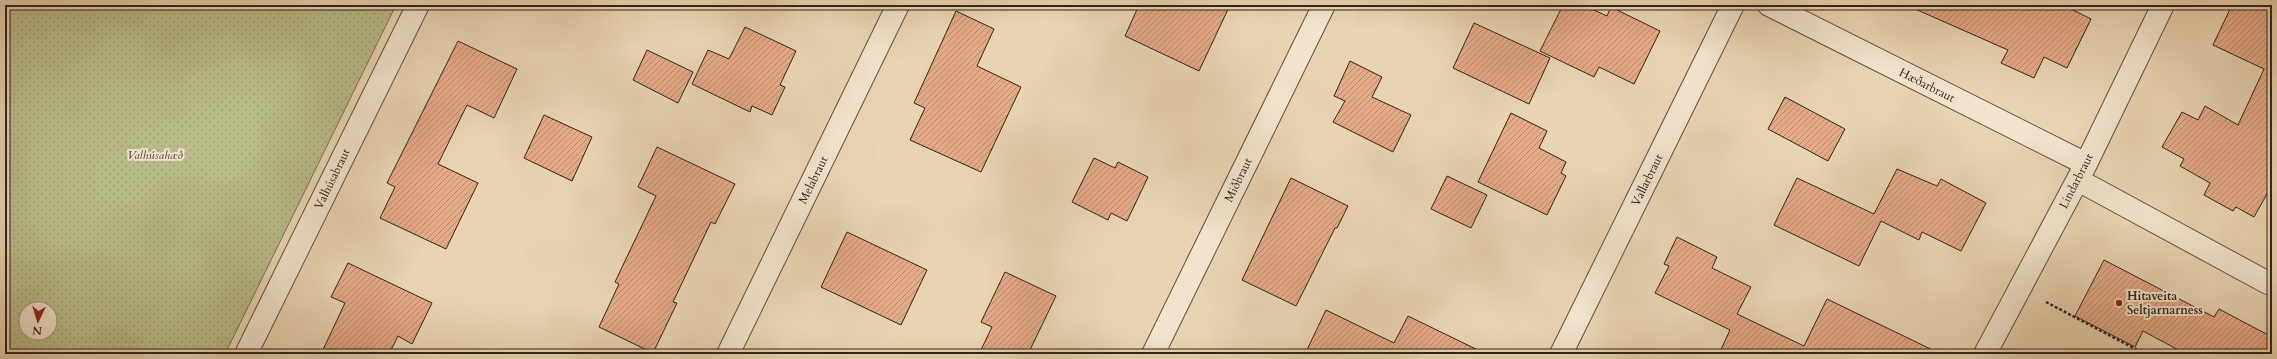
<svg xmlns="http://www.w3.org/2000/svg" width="2277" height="359" font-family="Cardo,serif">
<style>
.park{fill:url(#park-dots);stroke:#757052;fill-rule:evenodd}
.building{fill:url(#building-hatch);stroke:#31231b}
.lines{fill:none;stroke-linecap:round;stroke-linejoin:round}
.minor-casing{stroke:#5f4f41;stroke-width:24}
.path{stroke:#31231b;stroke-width:2.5;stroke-dasharray:3 2;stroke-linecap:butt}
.minor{stroke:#f1e3cd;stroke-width:22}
.poi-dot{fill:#8f2418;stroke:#f1e3cd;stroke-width:1.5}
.labels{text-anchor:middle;stroke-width:4;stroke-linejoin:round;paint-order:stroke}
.street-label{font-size:12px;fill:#31231b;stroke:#f1e3cd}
.park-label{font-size:12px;font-style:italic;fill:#534937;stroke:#f1e3cd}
.poi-label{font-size:12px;font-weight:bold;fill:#31231b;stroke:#f1e3cd;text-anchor:start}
</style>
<defs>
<pattern id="park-dots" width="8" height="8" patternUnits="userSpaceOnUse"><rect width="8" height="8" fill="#b9bc8a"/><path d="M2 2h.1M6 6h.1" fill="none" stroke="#a0a176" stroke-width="1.8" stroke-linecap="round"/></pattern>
<pattern id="building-hatch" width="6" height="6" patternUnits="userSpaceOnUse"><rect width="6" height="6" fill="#e5aa86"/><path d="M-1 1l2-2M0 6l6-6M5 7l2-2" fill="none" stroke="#ba8a6d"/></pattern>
</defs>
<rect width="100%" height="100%" fill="#e9d4b2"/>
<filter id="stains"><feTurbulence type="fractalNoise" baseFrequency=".005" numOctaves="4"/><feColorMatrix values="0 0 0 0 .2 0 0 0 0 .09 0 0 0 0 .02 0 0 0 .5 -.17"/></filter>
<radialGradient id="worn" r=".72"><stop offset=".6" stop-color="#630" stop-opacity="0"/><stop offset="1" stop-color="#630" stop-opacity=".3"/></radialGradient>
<path class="park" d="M5 5H396L225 354H5ZM26 309H50V333H26Z"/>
<path class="building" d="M1139 5H1230L1199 71 1125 36Z
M1563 5H1583L1607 16 1611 7 1660 31 1634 84 1599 67 1594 77 1540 51Z
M1906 5H2063L2091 19 2067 68 2044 57 2034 78 2001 63 2008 50Z
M2232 5H2272V185L2254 217 2236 207 2233 211 2204 195 2210 183 2180 166 2184 159 2162 147 2182 112 2198 120 2205 106 2238 125 2264 69 2213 45Z
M956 11 994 29 977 66 1021 87 981 172 910 140 925 108 914 103Z
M1474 23 1550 58 1529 104 1453 68Z
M745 27 796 51 780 85 785 87 772 115 752 106 750 112 692 84 708 50 729 59Z
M458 41 517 69 494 118 467 105 438 164 478 183 446 249 380 218 395 187 387 183Z
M647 50 693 72 678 103 633 80Z
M1350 61 1382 77 1372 97 1411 115 1393 152 1333 122 1345 101 1334 96Z
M1785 97 1845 129 1828 161 1768 129Z
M1511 113 1547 131 1539 148 1566 162 1561 173 1566 176 1547 215 1478 182Z
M544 115 592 137 572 181 524 158Z
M657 147 735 184 715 224 711 222 673 302 677 303 653 353 599 327 619 284 615 282 656 196 638 187Z
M1094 158 1115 168 1118 162 1148 177 1127 221 1111 213 1108 220 1072 202Z
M1897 169 1937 186 1941 179 1986 203 1961 251 1922 232 1919 240 1881 221 1859 266 1774 225 1797 178 1874 214Z
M1447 176 1487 195 1471 228 1431 209Z
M1291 178 1348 206 1337 228H1335L1296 306 1242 280Z
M847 232 927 270 901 325 821 287Z
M1677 237 1717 257 1712 268 1751 287 1737 314 1804 346 1827 299 1941 354H1719L1730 330 1655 293 1669 266 1664 264Z
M2104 260 2214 317 2219 309 2272 337V354H2186L2143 331 2135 347 2075 316Z
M348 263 432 303 412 344 398 336 389 354H321L345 303 331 297Z
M1005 272 1056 296 1028 354H979L992 327 981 322Z
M1326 310 1394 343 1408 316 1486 354H1305Z"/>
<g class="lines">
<g class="minor-casing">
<path id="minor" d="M1769 5 2086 164
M2078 180 2268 283
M246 354 418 5
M728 354 898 5
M1153 354 1324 5
M1561 354 1733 5
M1985 354 2086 164 2163 5"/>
</g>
<path class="path" d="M2046 302 2145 354"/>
<use href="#minor" class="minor"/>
</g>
<circle class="poi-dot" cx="2119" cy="303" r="4"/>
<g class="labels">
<g class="street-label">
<text transform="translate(1927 85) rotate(27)" y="4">Hæðarbraut</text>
<text transform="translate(332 179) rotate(-64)" y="4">Valhúsabraut</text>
<text transform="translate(813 180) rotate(-64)" y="4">Melabraut</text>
<text transform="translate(1238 180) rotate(-64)" y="4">Miðbraut</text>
<text transform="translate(1647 180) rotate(-64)" y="4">Vallarbraut</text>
<text transform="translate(2076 181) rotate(-63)" y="4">Lindarbraut</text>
</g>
<g class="park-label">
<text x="155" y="159">Valhúsahæð</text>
</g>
<g class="poi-label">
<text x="2127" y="300">Hitaveita<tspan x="2127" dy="14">Seltjarnarness</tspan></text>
</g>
</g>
<rect width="2277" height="359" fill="none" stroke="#e9d4b2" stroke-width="20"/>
<rect x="6" y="6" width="2265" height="347" fill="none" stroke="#31231b" stroke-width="2"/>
<rect x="10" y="10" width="2257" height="339" fill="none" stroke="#31231b"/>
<g transform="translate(38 321) rotate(184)"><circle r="19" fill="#f1e3cd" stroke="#a49686"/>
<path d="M0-3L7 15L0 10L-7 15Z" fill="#8f2418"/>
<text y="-6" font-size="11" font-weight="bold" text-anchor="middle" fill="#31231b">N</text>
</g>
<rect width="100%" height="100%" filter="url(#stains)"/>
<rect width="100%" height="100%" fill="url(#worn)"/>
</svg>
